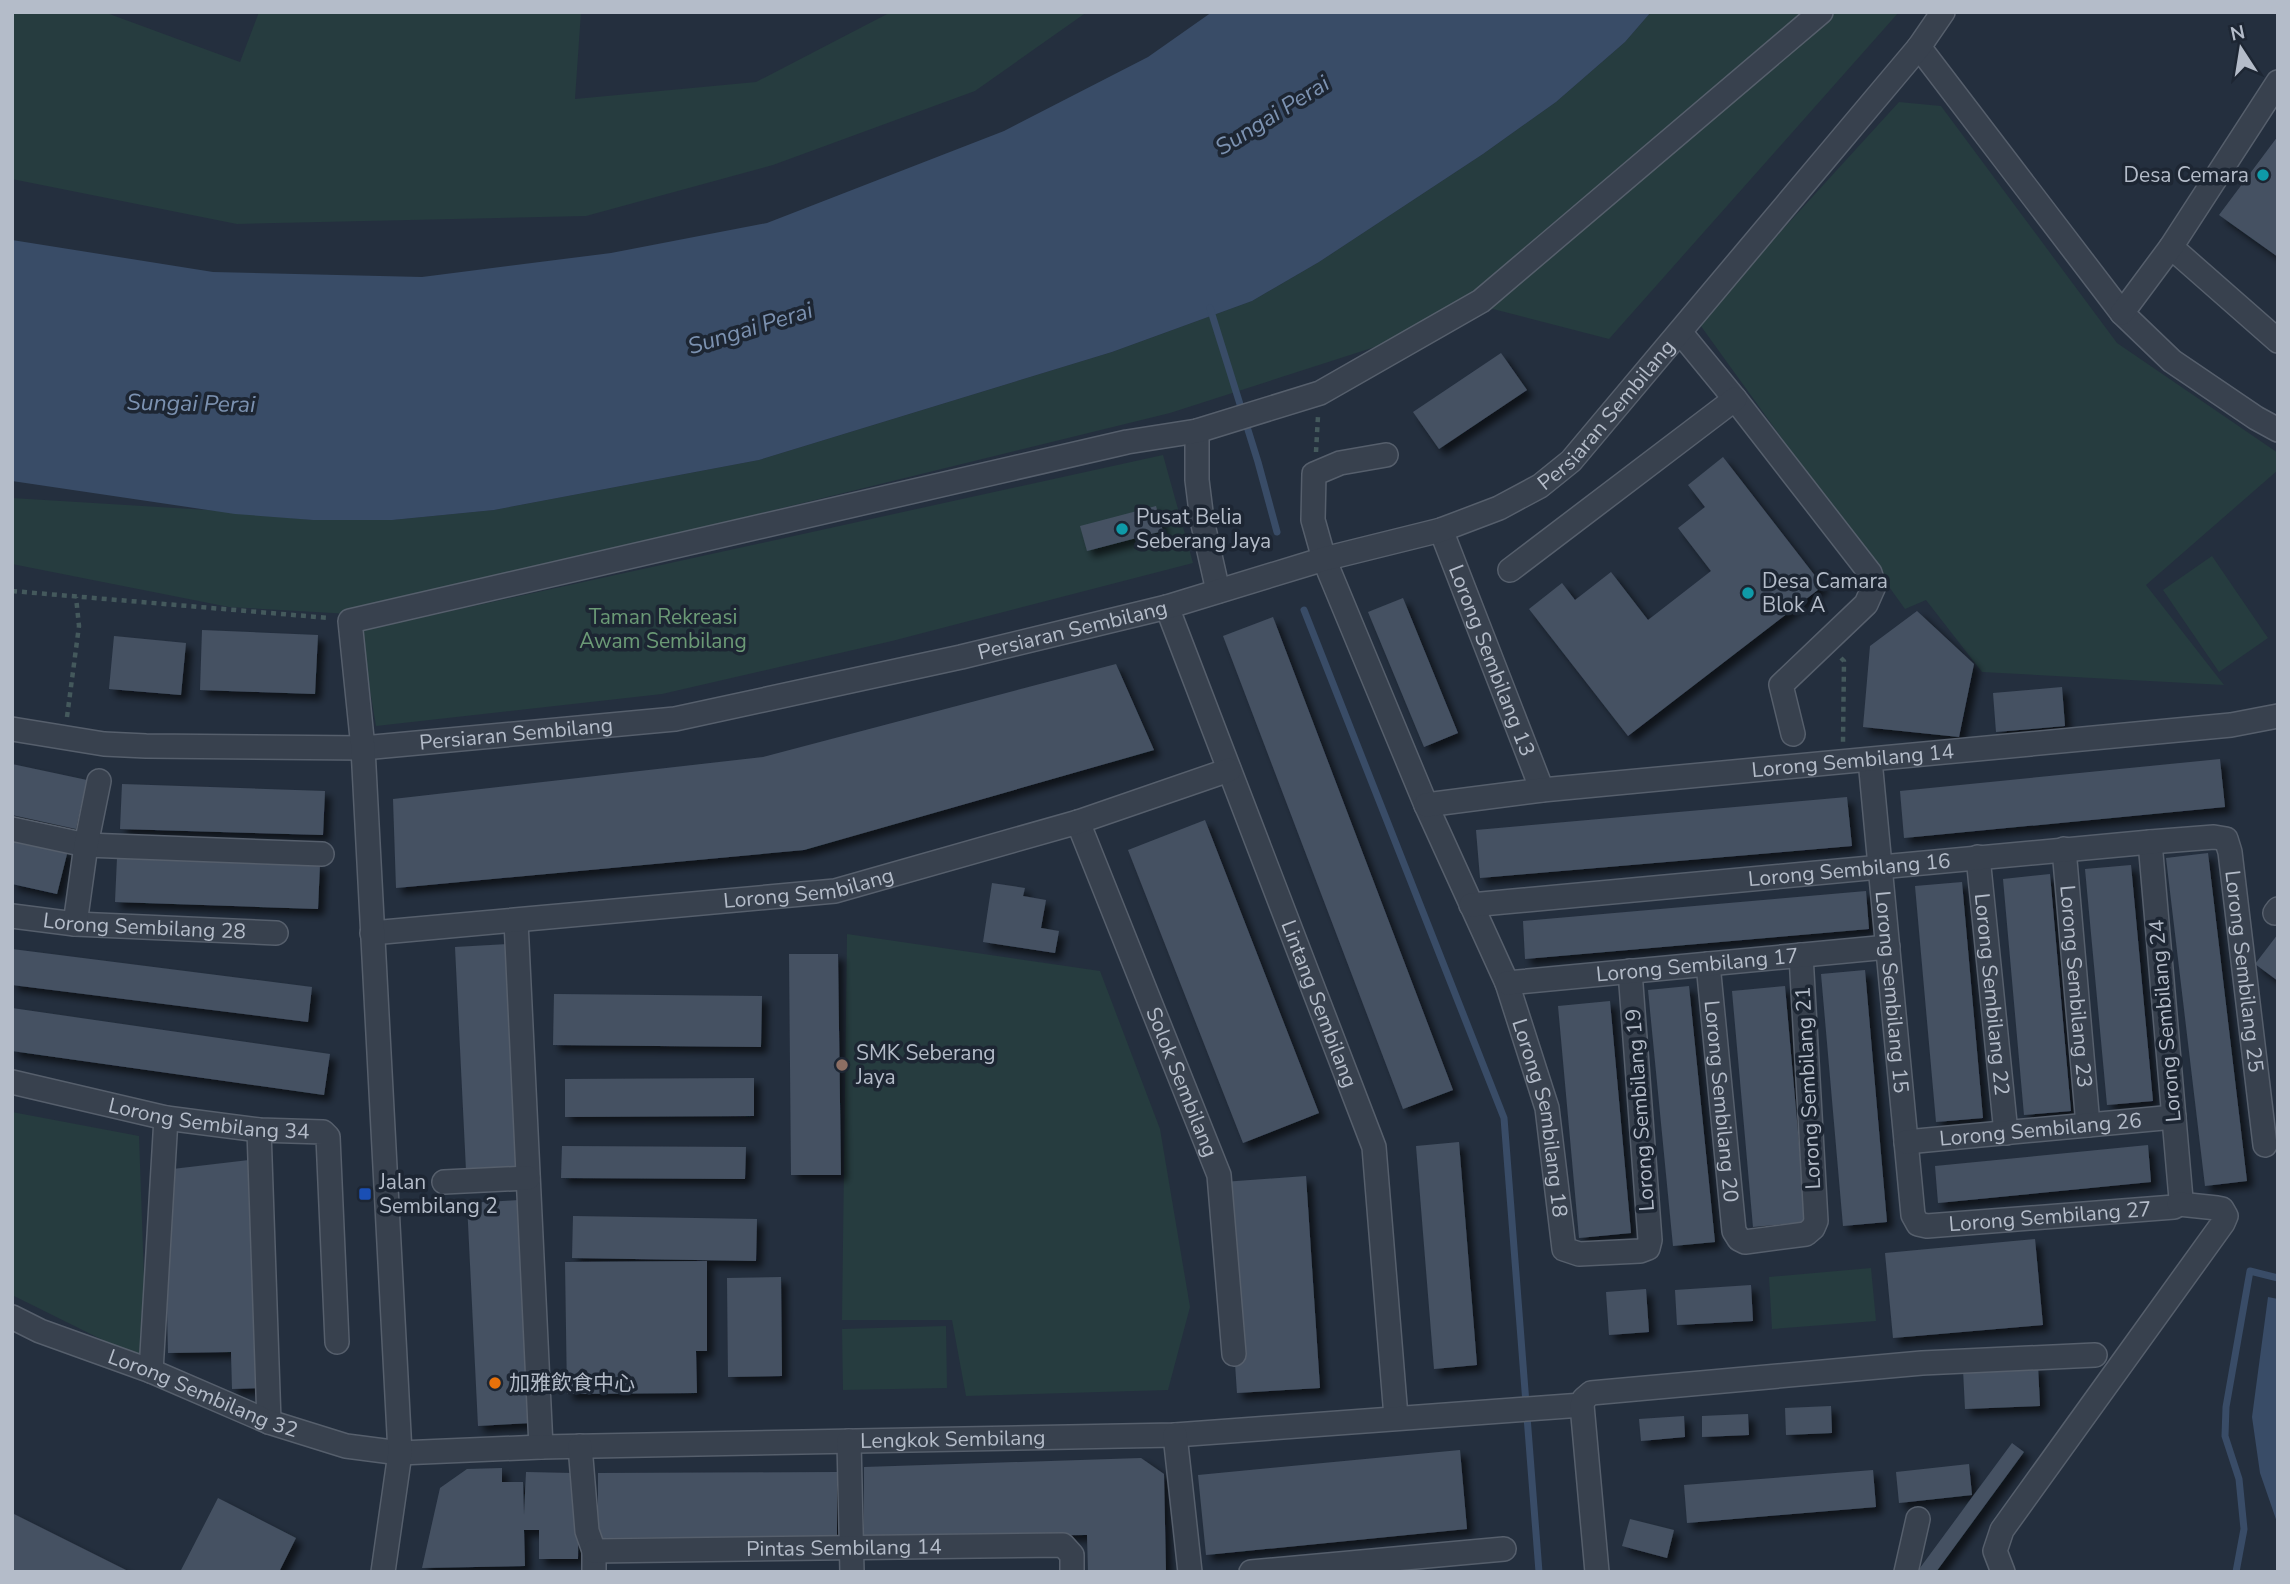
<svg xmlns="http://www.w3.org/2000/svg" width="2290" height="1584" font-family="'Nunito Sans','Noto Sans SC',sans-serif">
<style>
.green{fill:#263c3f}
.water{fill:#394c67}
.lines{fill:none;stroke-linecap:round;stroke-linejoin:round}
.stream{stroke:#394c67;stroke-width:7}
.building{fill:#455162;filter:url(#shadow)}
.minor-casing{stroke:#565f6c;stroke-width:26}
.path{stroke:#44595c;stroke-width:4.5;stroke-dasharray:5 5;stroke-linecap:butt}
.minor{stroke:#38414e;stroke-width:23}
.culture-dot{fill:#0f9aa8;stroke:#1d2633;stroke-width:2.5}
.education-dot{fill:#8d6e63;stroke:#1d2633;stroke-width:2.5}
.transit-dot{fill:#1a4fb4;stroke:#1d2633;stroke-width:2.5}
.food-dot{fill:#e8710a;stroke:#1d2633;stroke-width:2.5}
.labels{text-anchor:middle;stroke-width:7;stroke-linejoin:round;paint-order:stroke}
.poi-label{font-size:21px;fill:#b4bcc9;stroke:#1d2633;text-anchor:start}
.street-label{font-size:21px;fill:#b4bcc9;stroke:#1d2633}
.park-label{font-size:21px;fill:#6b9a76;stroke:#1d2633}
.water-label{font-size:23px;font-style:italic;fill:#7c92b1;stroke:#1d2633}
</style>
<defs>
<filter id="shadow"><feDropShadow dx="6" dy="6" stdDeviation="3.5" flood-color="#0009"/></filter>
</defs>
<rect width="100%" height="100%" fill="#242f3e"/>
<path class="green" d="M12 12H104L240 62 259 12H581L575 99 756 82 891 12H1087L975 91 773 165 586 216 237 224 12 179Z
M1651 12H1899L1609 339 1493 309 1170 413 350 614 229 607 12 564V498L208 510 313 520H392L494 510 759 460 1112 352 1252 301 1319 262 1483 154 1556 102 1625 42Z
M1899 102 1941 106 2117 343 2278 453V470L2146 585 2224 685 1982 672 1926 600 1905 609 1698 322Z
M1163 455 1193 563 892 641 662 694 376 726 360 631Z
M2212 556 2268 638 2219 672 2163 590Z
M847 934 1100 971 1160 1129 1190 1307 1168 1390 966 1396 952 1320H842Z
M12 1112 139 1136 147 1362 12 1295Z
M1871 1268 1876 1321 1772 1329 1769 1277Z
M946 1326 947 1388 843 1390 842 1329Z"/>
<path class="water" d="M1212 12H1651L1625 42 1556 102 1483 154 1319 262 1252 301 1112 352 759 460 494 510 392 520H313L235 514 12 481V240L213 272 422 277 611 253 767 223 1004 131 1148 57Z
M2268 1297 2278 1299V1525L2260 1473 2252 1417Z"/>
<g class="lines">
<path class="stream" d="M1210 308 1258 462 1277 532
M1304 610 1504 1118 1539 1572
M2236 1572 2244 1529 2239 1479 2225 1436 2226 1407 2250 1271 2278 1278"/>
</g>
<path class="building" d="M2278 136V257L2219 215Z
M1501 353 1527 390 1439 449 1413 412Z
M1723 457 1823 586 1628 736 1529 609 1562 583 1575 600 1611 572 1648 620 1711 571 1678 528 1705 507 1688 485Z
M1156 506 1163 531 1087 551 1080 526Z
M1403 598 1458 733 1424 747 1368 612Z
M1917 611 1974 664 1959 737 1863 727 1870 646Z
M1273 617 1453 1090 1403 1109 1223 636Z
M202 630 318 635 315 694 200 690Z
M114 636 186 643 181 695 109 689Z
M1116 664 1154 750 804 850 396 888 393 799 763 757Z
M2062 687 2065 726 1996 732 1993 693Z
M2220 759 2225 807 1904 838 1900 791Z
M12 764 87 780 76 829 12 815Z
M122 784 325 791 323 835 120 829Z
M1847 797 1852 846 1480 878 1476 830Z
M1205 820 1319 1113 1243 1143 1128 850Z
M12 837 68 850 57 894 12 884Z
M2208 853 2247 1181 2205 1186 2166 858Z
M117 858 320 864 318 909 115 902Z
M2131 865 2153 1101 2107 1105 2085 869Z
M2050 874 2071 1111 2024 1115 2003 879Z
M1962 882 1983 1118 1936 1122 1915 886Z
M992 883 1025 888 1023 896 1046 900 1041 928 1059 931 1055 953 983 942Z
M1866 891 1869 929 1525 959 1523 921Z
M2278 934V981L2255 964Z
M508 944 518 1167 466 1170 455 947Z
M12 949 312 987 308 1022 12 985Z
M789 954H838L841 1175H791Z
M1865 970 1887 1222 1843 1226 1821 974Z
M1689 986 1715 1242 1673 1246 1648 990Z
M1785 986 1806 1222 1753 1227 1732 991Z
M554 994 762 996 761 1047 553 1045Z
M1610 1001 1631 1233 1579 1238 1558 1006Z
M12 1008 330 1054 324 1095 12 1051Z
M754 1078V1116L565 1117V1079Z
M1459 1142 1477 1365 1434 1369 1416 1146Z
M2148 1145 2151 1182 1938 1203 1935 1166Z
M562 1146 746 1147 745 1179 561 1178Z
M249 1160 265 1388 232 1389 231 1352 168 1353 164 1170Z
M1306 1176 1320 1388 1237 1393 1223 1182Z
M520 1200 531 1423 478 1426 467 1203Z
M573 1216 757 1219 756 1261 572 1258Z
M2035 1239 2043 1325 1893 1338 1885 1253Z
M707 1261V1351H696L697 1393 567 1394 565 1262Z
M781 1277 782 1376 728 1377 727 1278Z
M1751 1285 1753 1321 1677 1325 1675 1290Z
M1646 1289 1649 1332 1609 1335 1606 1292Z
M2038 1366 2040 1406 1965 1409 1963 1369Z
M1831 1406 1832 1433 1786 1435 1785 1408Z
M1748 1414 1749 1435 1702 1437V1416Z
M1684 1416 1685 1437 1641 1441 1639 1419Z
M2012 1443 2024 1452 1936 1572H1917Z
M1460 1450 1467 1529 1206 1555 1198 1475Z
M1141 1458 1164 1474 1166 1572H1088L1087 1535 864 1537V1467Z
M1969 1464 1972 1495 1899 1503 1896 1472Z
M502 1468V1482H523L524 1515 526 1472 572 1473 579 1490 578 1559H539V1530H524L525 1566 422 1568 440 1488 467 1469Z
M1873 1470 1876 1507 1687 1523 1684 1485Z
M837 1472V1537L598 1538V1473Z
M218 1498 296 1538 279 1572H180Z
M12 1513 130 1572H12Z
M1630 1519 1674 1530 1667 1558 1622 1546Z"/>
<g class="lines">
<g class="minor-casing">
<g id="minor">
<path d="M1919 47 2122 313 2172 361 2256 418 2278 430"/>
<path d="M2171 247 2278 341"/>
<path d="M2122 313 2171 247 2278 82"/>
<path d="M1680 332 1735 399 1870 573 1874 586 1866 604 1781 685 1793 734"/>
<path d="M1197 431V480L1202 520 1218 591"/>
<path id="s1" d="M1386 455 1340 463 1314 474 1313 520 1324 559 1426 805 1507 983 1547 1108 1564 1249 1579 1254 1640 1251 1648 1248 1650 1240 1630 971"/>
<path id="s2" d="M1441 530 1542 790"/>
<path d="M1510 570 1735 399"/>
<path id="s3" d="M1167 607 1374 1147 1396 1417"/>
<path id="s4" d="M12 729 104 744 146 746 363 748 675 719 961 657 1167 607 1324 559 1441 530 1499 508 1540 486 1571 461 1919 47 1943 12"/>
<path id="s5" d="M1870 760 1913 1215 1918 1224 1927 1226 2174 1207 2179 1204 2181 1199 2150 842"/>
<path id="s6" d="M1426 805 1542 790 2231 725 2278 716"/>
<path id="s7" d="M1078 822 1219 1175 1234 1354"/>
<path d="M12 829 86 845 322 854"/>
<path id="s8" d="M2064 849 2088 1125"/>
<path id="s9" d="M1978 857 2006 1133"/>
<path id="s10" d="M1471 905 2150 842 2214 837 2226 839 2230 852 2265 1145"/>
<path d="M2275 913 2278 909"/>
<path id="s11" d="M12 916 75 924 276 933"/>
<path d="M516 921 541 1447"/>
<path d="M75 924 86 845 99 781"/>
<path id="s12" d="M372 933 835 891 1078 822 1229 770"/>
<path id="s13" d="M1708 964 1734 1231 1739 1239 1745 1242 1806 1234 1813 1228 1816 1221 1801 955"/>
<path id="s14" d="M1507 983 1888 947"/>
<path id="s15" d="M12 1082 166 1118 259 1130 323 1132 328 1137 337 1342"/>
<path d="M259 1130 269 1422"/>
<path id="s16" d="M1906 1142 2174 1117"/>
<path d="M444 1182 528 1178"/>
<path id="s17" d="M12 1317 40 1331 151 1371 269 1422 346 1446 400 1453 541 1447 1175 1435 1582 1405"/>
<path d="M151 1371 166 1118"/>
<path d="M1175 1435 1190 1572"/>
<path d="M849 1441 852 1572"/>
<path d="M580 1446 587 1531 594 1551V1572"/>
<path id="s18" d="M594 1551 1063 1545 1072 1555V1572"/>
<path d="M383 1572 400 1453 363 748 350 621 1127 442 1197 431 1320 393 1481 301 1821 12"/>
<path d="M1251 1572 1504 1549"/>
<path d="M1597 1572 1582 1405 1584 1399 1591 1393 1922 1363 2095 1355"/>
<path d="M1906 1572 1918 1519"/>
<path d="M2003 1572 1995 1551 2002 1530 2223 1223 2226 1216 2222 1209 2217 1208 2179 1204"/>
</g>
</g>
<path class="path" d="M1316 452 1318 416
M12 591 329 618
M1841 658 1844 661 1843 742
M67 717 79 626 76 597"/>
<use href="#minor" class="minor"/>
</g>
<g class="culture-dot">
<circle cx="2263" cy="175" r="7"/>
<circle cx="1122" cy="529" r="7"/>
<circle cx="1748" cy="593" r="7"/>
</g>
<circle class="education-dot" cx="842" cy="1065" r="7"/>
<rect class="transit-dot" x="358" y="1187" width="14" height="14" rx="3.5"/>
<circle class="food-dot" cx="495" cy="1383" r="7"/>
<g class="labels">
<g class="poi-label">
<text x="2249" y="182" text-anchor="end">Desa Cemara</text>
<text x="1136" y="524">Pusat Belia<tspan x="1136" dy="24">Seberang Jaya</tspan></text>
<text x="1762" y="588">Desa Camara<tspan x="1762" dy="24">Blok A</tspan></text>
<text x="856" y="1060">SMK Seberang<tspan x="856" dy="24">Jaya</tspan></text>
<text x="379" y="1189">Jalan<tspan x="379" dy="24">Sembilang 2</tspan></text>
<text x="509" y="1390">加雅飲食中心</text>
</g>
<g class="street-label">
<text dy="7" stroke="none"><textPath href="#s4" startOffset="1661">Persiaran Sembilang</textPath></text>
<text dy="7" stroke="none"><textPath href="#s4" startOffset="1073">Persiaran Sembilang</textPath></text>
<text dy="7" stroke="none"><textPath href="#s2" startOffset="140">Lorong Sembilang 13</textPath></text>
<text dy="7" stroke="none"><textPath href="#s4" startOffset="506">Persiaran Sembilang</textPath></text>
<text dy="7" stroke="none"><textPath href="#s6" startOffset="429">Lorong Sembilang 14</textPath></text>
<text dy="7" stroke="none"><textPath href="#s10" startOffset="380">Lorong Sembilang 16</textPath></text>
<text dy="7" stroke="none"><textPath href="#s12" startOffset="439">Lorong Sembilang</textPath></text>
<text dy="7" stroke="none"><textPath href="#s11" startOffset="133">Lorong Sembilang 28</textPath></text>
<text dy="7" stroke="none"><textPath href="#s14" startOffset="191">Lorong Sembilang 17</textPath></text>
<text dy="7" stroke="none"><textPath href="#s10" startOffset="892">Lorong Sembilang 25</textPath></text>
<text dy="7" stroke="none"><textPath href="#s8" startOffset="138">Lorong Sembilang 23</textPath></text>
<text dy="7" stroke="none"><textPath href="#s5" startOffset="233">Lorong Sembilang 15</textPath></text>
<text dy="7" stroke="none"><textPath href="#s9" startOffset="138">Lorong Sembilang 22</textPath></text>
<text dy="7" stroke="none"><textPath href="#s3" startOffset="425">Lintang Sembilang</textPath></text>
<text transform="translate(2165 1021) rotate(-95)" y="7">Lorong Sembilang 24</text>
<text dy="7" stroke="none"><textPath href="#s7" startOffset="280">Solok Sembilang</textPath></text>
<text transform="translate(1808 1088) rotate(-93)" y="7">Lorong Sembilang 21</text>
<text dy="7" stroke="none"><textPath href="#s13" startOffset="138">Lorong Sembilang 20</textPath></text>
<text transform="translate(1640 1110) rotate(-94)" y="7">Lorong Sembilang 19</text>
<text dy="7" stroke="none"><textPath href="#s15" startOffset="201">Lorong Sembilang 34</textPath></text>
<text dy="7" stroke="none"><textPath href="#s1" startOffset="763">Lorong Sembilang 18</textPath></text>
<text dy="7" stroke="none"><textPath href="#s16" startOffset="135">Lorong Sembilang 26</textPath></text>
<text dy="7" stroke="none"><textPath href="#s5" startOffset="600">Lorong Sembilang 27</textPath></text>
<text dy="7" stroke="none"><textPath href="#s17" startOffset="206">Lorong Sembilang 32</textPath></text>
<text dy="7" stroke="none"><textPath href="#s17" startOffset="966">Lengkok Sembilang</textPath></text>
<text dy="7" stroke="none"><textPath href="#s18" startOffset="250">Pintas Sembilang 14</textPath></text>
</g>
<g class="park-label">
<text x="663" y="624">Taman Rekreasi<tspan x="663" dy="24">Awam Sembilang</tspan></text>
</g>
<g class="water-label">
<text transform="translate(1272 115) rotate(-32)" y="8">Sungai Perai</text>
<text transform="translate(750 328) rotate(-17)" y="8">Sungai Perai</text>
<text transform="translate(191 403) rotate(1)" y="8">Sungai Perai</text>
</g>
</g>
<rect width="2290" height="1584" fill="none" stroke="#b4bcc9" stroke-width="28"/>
<g transform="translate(2241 49) rotate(348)" stroke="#1d2633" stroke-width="5" paint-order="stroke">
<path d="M0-5L12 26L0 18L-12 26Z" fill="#b4bcc9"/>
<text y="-10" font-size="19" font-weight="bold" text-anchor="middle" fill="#b4bcc9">N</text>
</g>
</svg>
